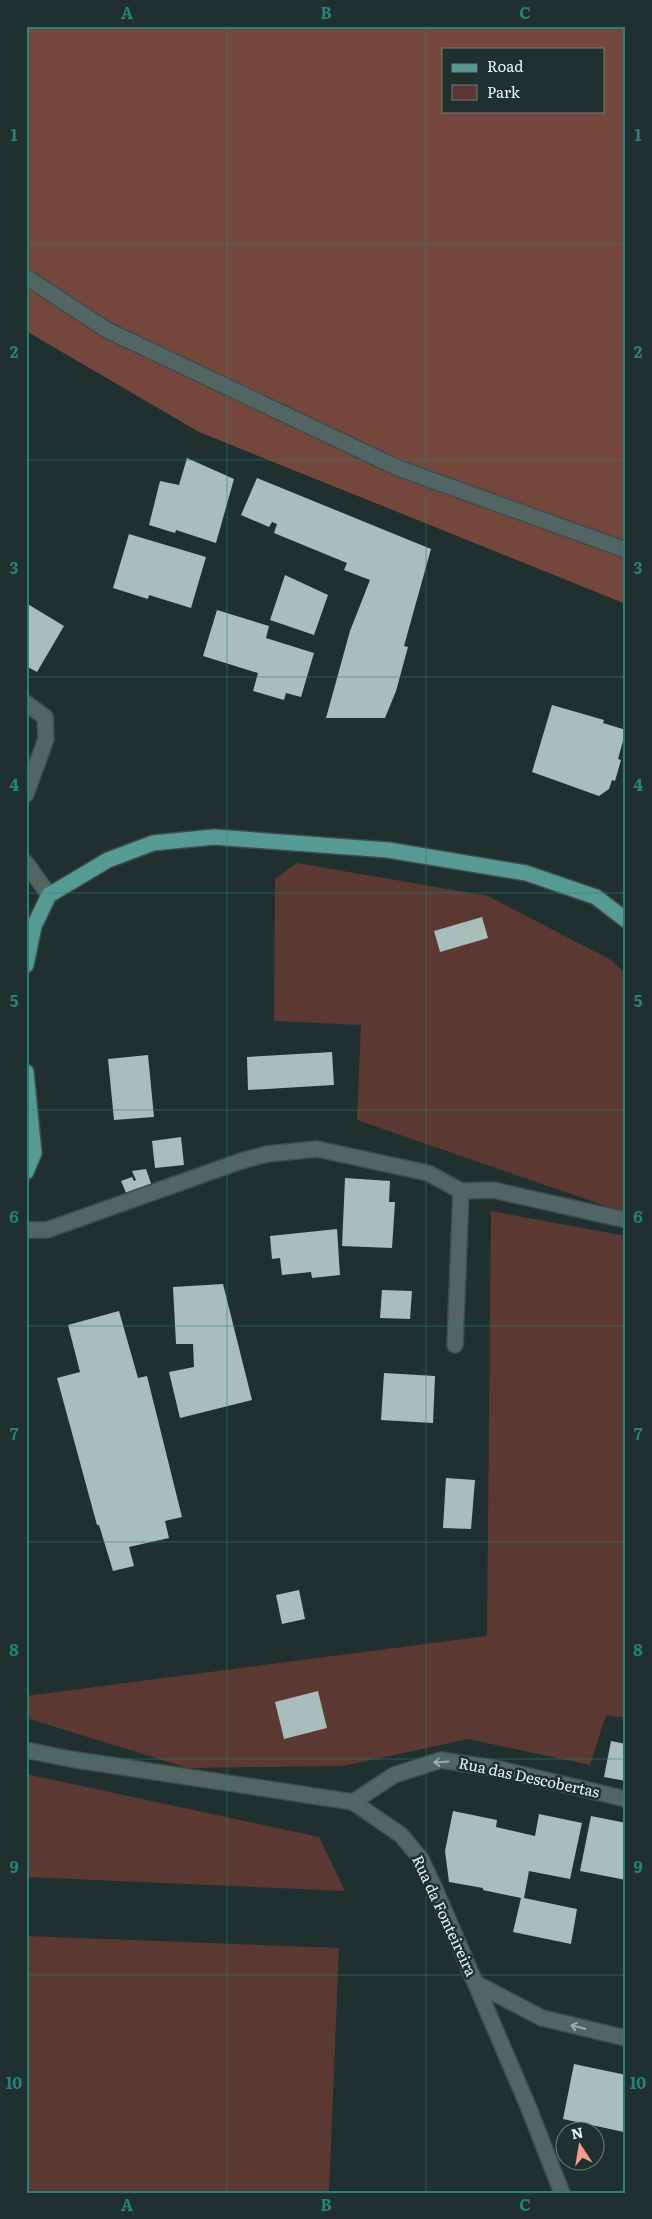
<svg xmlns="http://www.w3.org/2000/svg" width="652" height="2219" font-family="Literata,serif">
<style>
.green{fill:#5b3831}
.forest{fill:#75463b;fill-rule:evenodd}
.building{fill:#a9bdba}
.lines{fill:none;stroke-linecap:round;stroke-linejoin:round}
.minor-casing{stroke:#3e4d4b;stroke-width:18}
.major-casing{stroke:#3e4d4b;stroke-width:18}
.minor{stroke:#536563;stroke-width:15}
.major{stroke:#569a94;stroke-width:15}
.oneway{stroke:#9eacaa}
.grid{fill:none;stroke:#25837b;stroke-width:1;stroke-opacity:0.55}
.labels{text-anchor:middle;stroke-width:5;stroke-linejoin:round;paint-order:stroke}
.street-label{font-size:15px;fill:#e9f4f2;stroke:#20302e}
.neatline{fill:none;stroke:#25837b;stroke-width:2}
.grid-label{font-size:16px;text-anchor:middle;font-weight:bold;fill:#25837b}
</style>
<rect width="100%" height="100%" fill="#20302e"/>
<path class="green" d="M297 863 488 896 611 960 626 974V1213L357 1120 361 1025 274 1021 275 879Z
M491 1211 626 1236V1718L606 1715 590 1765 468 1739 343 1766 188 1768 26 1718V1696L487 1636Z
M26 1774 319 1837 345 1891 26 1877Z
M26 1936 339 1948 329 2193H26Z"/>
<path class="forest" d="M26 26H626V604L199 432 26 331ZM443 49H603V111H443Z"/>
<path class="building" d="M187 458 234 479 216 543 176 530 175 533 149 525 160 481 179 485Z
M257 478 431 549 404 646 408 647 396 691 385 718H326L350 631 370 580 344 570 347 563 274 533 277 524 272 522 269 527 241 515Z
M129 534 206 557 191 608 149 595 148 599 113 588Z
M285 575 328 595 314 635 270 620Z
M26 603 64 626 37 672 26 666Z
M217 610 269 626 266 638 314 653 301 697 286 693 284 700 253 691 258 673 203 656Z
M552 705 604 720 603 723 626 730 618 759 621 760 615 781 612 780 609 789 599 796 532 772Z
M482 917 488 938 440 952 434 931Z
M332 1052 334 1085 248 1090 247 1057Z
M148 1055 154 1117 114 1120 108 1059Z
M181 1137 184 1165 155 1168 152 1141Z
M146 1169 152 1186 127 1195 121 1181 132 1177 134 1181 136 1180 132 1171Z
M345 1178 390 1181 389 1202H395L392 1248 342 1246Z
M337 1229 340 1275 312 1278 311 1272 282 1275 280 1258 272 1259 270 1236Z
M223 1284 252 1400 180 1418 169 1372 194 1367 193 1344H176L173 1287Z
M382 1290 412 1291 410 1319 380 1318Z
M119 1311 138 1378 147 1376 182 1517 165 1521 169 1538 129 1547 134 1566 113 1571 99 1525H97L57 1378 80 1372 68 1325Z
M384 1373 435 1376 433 1423 381 1420Z
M446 1478 475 1480 471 1529 443 1528Z
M299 1590 305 1619 282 1624 276 1595Z
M318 1691 327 1728 284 1739 275 1702Z
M611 1741 626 1744V1781L604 1777Z
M453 1811 497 1820 496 1827 535 1836 539 1814 582 1823 570 1879 529 1871 524 1898 577 1909 571 1944 513 1932 521 1898 483 1890V1888L449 1882 445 1851Z
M591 1816 626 1823V1880L580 1871Z
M574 2064 626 2075 624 2132 563 2119Z"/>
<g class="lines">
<g class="minor-casing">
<path id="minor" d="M26 277 107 330 398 468 626 550
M26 703 45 717 46 739 26 794
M26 863 49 895
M461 1191 493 1190 626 1220
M26 1230H47L241 1161 267 1154 317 1149 428 1173 461 1191 455 1345
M26 1750 70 1759 353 1802 401 1835 421 1859 435 1889 528 2106 562 2193
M353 1802 394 1775 441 1760 499 1769 626 1799
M477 1984 542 2018 626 2038"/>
</g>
<g class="major-casing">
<path id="major" d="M26 965 34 926 49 895 108 860 153 843 214 837 388 850 526 873 596 897 626 920
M26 1072 34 1153 26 1172"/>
</g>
<use href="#minor" class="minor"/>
<use href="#major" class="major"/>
</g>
<defs><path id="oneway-shaft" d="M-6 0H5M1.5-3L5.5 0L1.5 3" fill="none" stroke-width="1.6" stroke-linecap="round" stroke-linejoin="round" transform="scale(1.25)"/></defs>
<g class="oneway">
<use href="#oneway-shaft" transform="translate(441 1762) rotate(176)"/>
<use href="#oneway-shaft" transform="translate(578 2027) rotate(-167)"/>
</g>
<path class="grid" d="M227 26V2193M426 26V2193M26 244H626M26 460H626M26 677H626M26 893H626M26 1110H626M26 1326H626M26 1542H626M26 1759H626M26 1975H626"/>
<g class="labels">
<g class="street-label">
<text transform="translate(529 1778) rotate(12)" y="5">Rua das Descobertas</text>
<text transform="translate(444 1916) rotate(65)" y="5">Rua da Fonteireira</text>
</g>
</g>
<rect width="652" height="2219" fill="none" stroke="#20302e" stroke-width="55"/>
<rect x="442" y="48" width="162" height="65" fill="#20302e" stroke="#707e7c"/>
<rect x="452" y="64" width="25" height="8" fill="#569a94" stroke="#707e7c"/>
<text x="487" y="72" font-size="15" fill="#e9f4f2">Road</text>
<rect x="452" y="85" width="25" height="15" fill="#5b3831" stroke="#707e7c"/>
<text x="487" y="98" font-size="15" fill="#e9f4f2">Park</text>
<g transform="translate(580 2146) rotate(348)"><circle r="24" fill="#20302e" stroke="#707e7c"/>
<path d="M0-4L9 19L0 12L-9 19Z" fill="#f49d8b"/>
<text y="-8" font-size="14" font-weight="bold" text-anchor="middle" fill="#e9f4f2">N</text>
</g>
<rect x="28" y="28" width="596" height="2164" class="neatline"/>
<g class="grid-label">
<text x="127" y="19">A</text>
<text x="326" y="19">B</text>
<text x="525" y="19">C</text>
<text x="14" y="141">1</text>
<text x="638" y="141">1</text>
<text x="14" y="358">2</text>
<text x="638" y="358">2</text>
<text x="14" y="574">3</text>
<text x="638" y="574">3</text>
<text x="14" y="791">4</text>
<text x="638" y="791">4</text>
<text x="14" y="1007">5</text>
<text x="638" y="1007">5</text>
<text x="14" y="1223">6</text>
<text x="638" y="1223">6</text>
<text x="14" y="1440">7</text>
<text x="638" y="1440">7</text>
<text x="14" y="1656">8</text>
<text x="638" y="1656">8</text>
<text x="14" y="1873">9</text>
<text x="638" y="1873">9</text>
<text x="14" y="2089">10</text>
<text x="638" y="2089">10</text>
<text x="127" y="2211">A</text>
<text x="326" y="2211">B</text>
<text x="525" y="2211">C</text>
</g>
</svg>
